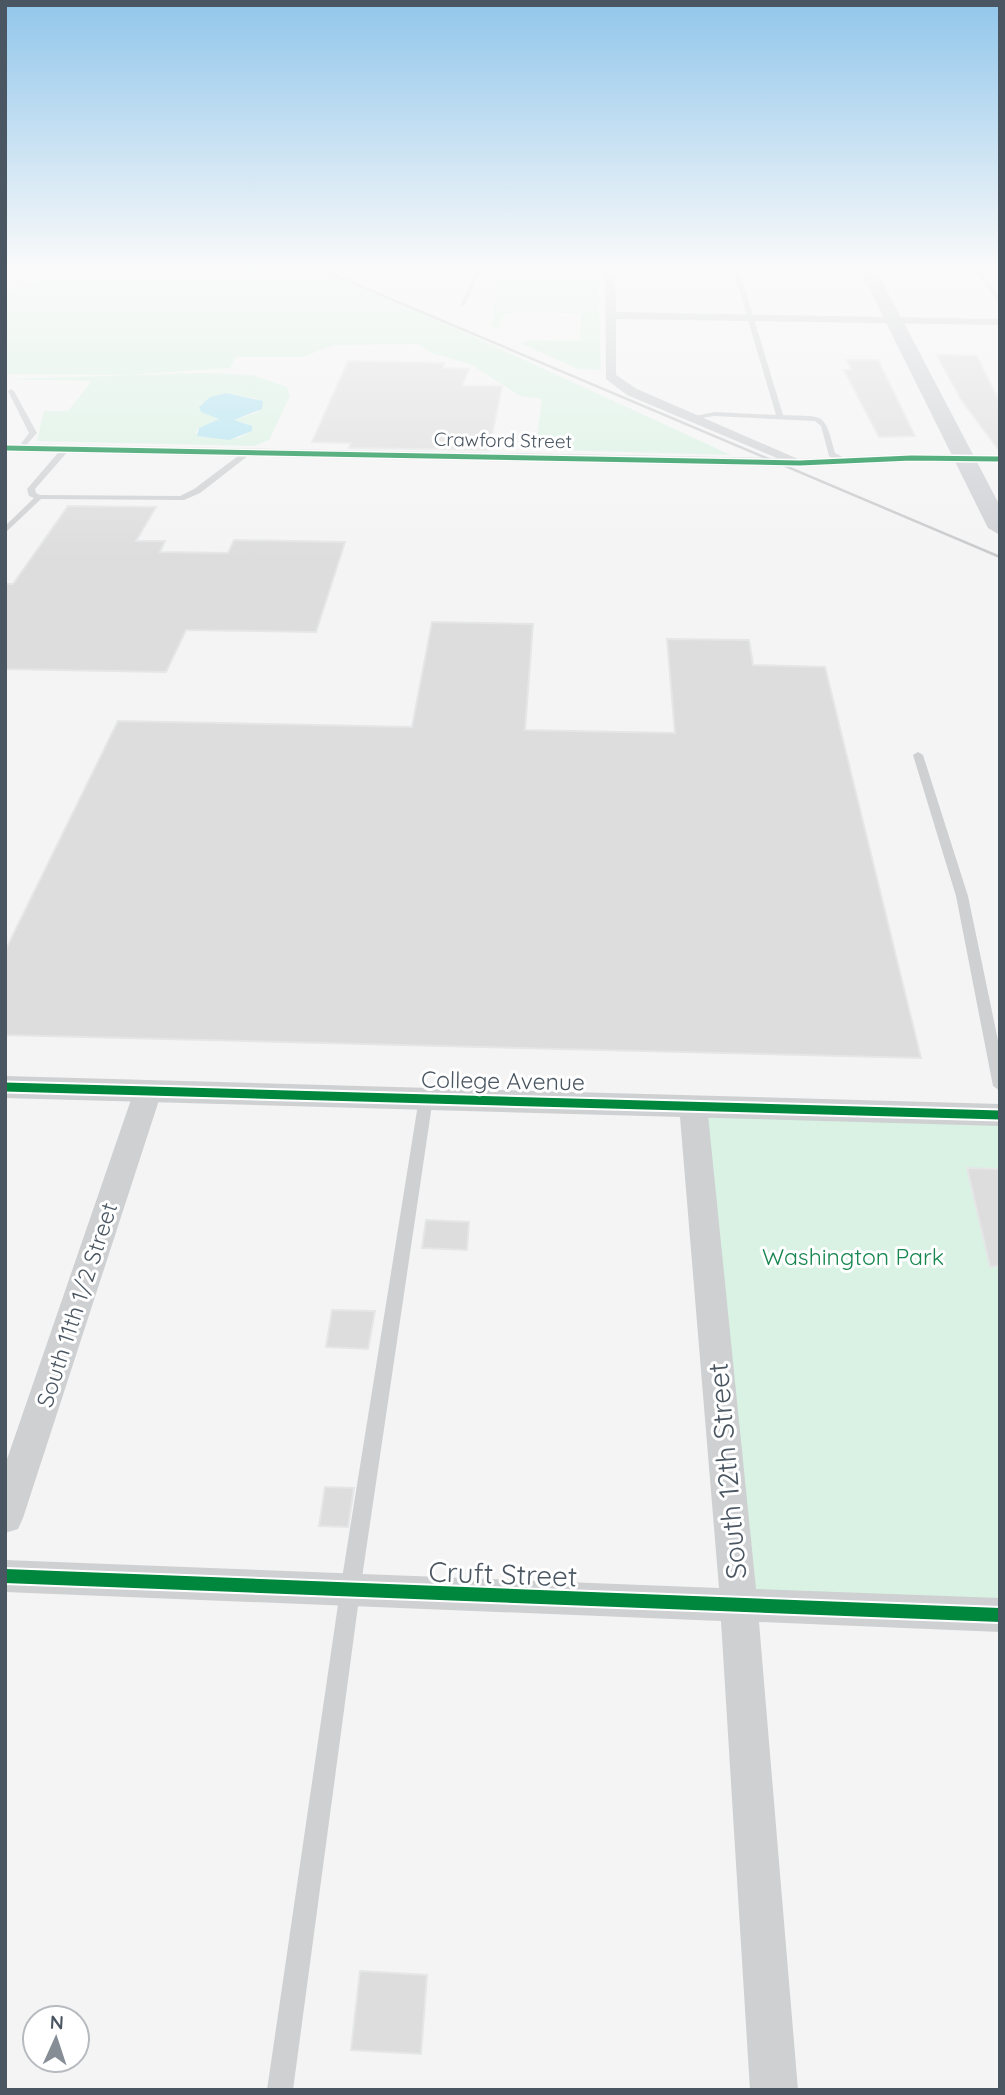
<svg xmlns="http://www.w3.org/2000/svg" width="1005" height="2095" font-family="Quicksand,sans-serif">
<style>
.green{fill:#d9f2e3;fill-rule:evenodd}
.water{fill:#aee2f0}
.building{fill:#ddddde;stroke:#e5e6e7;stroke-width:2}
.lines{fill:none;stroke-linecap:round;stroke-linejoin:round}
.service{fill:#ced0d2;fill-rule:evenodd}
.minor{fill:#ced0d2;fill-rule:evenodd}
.tertiary{fill:#ced0d2;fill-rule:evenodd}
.secondary{fill:#ced0d4;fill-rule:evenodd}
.rail{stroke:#c9cacc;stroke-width:2.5}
.cycleway-far2-casing{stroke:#fff;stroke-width:8}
.cycleway-far1-casing{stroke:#fff;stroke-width:13}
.cycleway-casing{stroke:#fff;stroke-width:18}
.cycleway-far2{stroke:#00873e;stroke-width:5}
.cycleway-far1{stroke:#00873e;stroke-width:9}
.cycleway{stroke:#00873e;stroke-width:14}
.labels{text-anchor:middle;stroke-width:6;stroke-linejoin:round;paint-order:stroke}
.far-street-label{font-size:19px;fill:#4a5661;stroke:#fff}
.street-label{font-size:23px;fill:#4a5661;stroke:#fff}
.park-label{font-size:23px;fill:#17864f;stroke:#fff}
.near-street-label{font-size:28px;fill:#4a5661;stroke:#fff}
</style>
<rect width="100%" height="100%" fill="#f4f4f4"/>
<path class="green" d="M52 266H320L731 455 556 450 553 438 537 439 542 399 520 396 470 364 431 353 418 344 334 345 302 357H236L230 368 128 375 5 374V296L13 287 30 284Z
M500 271 598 273 601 370 578 369 520 343 529 340 580 341 581 314 520 311 501 317 500 327H491Z
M207 373 252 375 287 387 290 396 269 440 254 446 37 441 44 411H68L92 381 5 379ZM226 393 259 399 258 412 234 420 247 424 252 431 239 438 195 433 199 428 219 419 199 407 210 397Z
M693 1105 1000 1115V1615L739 1606Z"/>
<path class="water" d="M226 393 263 401 262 409 234 420 252 426V431L229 440 197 436 199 428 219 419 201 412 199 407 210 397Z"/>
<path class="building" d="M937 355 977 356 1000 403V452L960 398Z
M847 360H878L915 436 879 437 844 370H852Z
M348 361 444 363 443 368 469 369 462 386H502L489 450 349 448 351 443 312 442Z
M68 506 156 507 136 541H165L160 552 228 553 234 540 345 542 316 632 186 630 166 672 5 669V584H13Z
M432 622 533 624 525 730 675 733 667 639 749 640 753 665 825 667 921 1058 5 1035V951L118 721 412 727Z
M967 1168 1000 1169V1266L990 1267Z
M426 1220 469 1222 467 1250 422 1248Z
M332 1310 375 1311 368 1349 326 1347Z
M325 1487 354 1488 348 1527 319 1526Z
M360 1971 427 1975 421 2054 351 2050Z"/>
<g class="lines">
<path class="service" d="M732 266H738L783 415C825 417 824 411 835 453L848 460V464H842L829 456 821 426 815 421 714 416 695 419 691 417 714 412 776 415Z
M971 266H977L1000 297V304Z
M477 268 482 269 465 305 460 306Z
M11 389 14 391 37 433 22 450 18 448 29 433 8 391Z
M63 447 70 449 35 489 36 493 40 495 180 496 194 489 246 450 253 452 200 493 184 500 41 499 5 533V526L34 498 29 496 27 489Z
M918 752 923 755 968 896 1000 1050V1091L993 1086 956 896 913 755Z
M426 1093 433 1098 360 1591 293 2090H267L340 1591 419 1098Z"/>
<path class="minor" d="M396 266H615L616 312 1000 319V325L616 319V375L637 389 798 459 911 454 1000 455V463L911 462 800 467 5 452V444L777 458 627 395 606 379 605 274 401 269Z
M148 1082 158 1085 162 1091 23 1518 18 1529 5 1533V1465L134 1091 138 1085Z
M693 1096 703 1099 707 1105 756 1589 1000 1598V1632L759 1622 798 2090H750L721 1621 5 1592V1560L719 1588 679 1105 683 1099Z"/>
<path class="tertiary" d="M5 1076 1000 1104V1126L5 1098Z"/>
<path class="secondary" d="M858 266H874L1000 506V535L988 528Z"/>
<path class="rail" d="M313 266 1000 557"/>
<g class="cycleway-far2-casing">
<path id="cycleway-far2" d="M5 448 800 463 911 458 1000 459"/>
</g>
<g class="cycleway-far1-casing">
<path id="cycleway-far1" d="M5 1087 1000 1115"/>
</g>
<g class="cycleway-casing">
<path id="cycleway" d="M5 1576 1000 1615"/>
</g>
<use href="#cycleway-far2" class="cycleway-far2"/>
<use href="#cycleway-far1" class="cycleway-far1"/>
<use href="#cycleway" class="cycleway"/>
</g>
<linearGradient id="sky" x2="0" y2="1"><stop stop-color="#91c6eb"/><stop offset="0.48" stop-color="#fafafa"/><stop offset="1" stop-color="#fafafa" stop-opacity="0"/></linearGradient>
<rect width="1005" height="559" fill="url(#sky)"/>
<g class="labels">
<g class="far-street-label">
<text transform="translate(503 440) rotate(1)" y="7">Crawford Street</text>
</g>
<g class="street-label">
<text transform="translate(503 1081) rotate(1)" y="8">College Avenue</text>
<text transform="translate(77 1305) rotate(-72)" y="8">South 11th 1/2 Street</text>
</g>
<g class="park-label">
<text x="853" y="1265">Washington Park</text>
</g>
<g class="near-street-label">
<text transform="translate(727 1471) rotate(-95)" y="10">South 12th Street</text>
<text transform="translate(503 1574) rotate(2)" y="10">Cruft Street</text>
</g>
</g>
<rect width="1005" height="2095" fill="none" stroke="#4a5661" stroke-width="14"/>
<g transform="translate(56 2039) rotate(3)"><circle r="33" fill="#ffffff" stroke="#b7bbc0" stroke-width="2"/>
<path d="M0-5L12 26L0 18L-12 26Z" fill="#868d94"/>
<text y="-10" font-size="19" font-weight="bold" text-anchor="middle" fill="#4a5661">N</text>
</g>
</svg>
